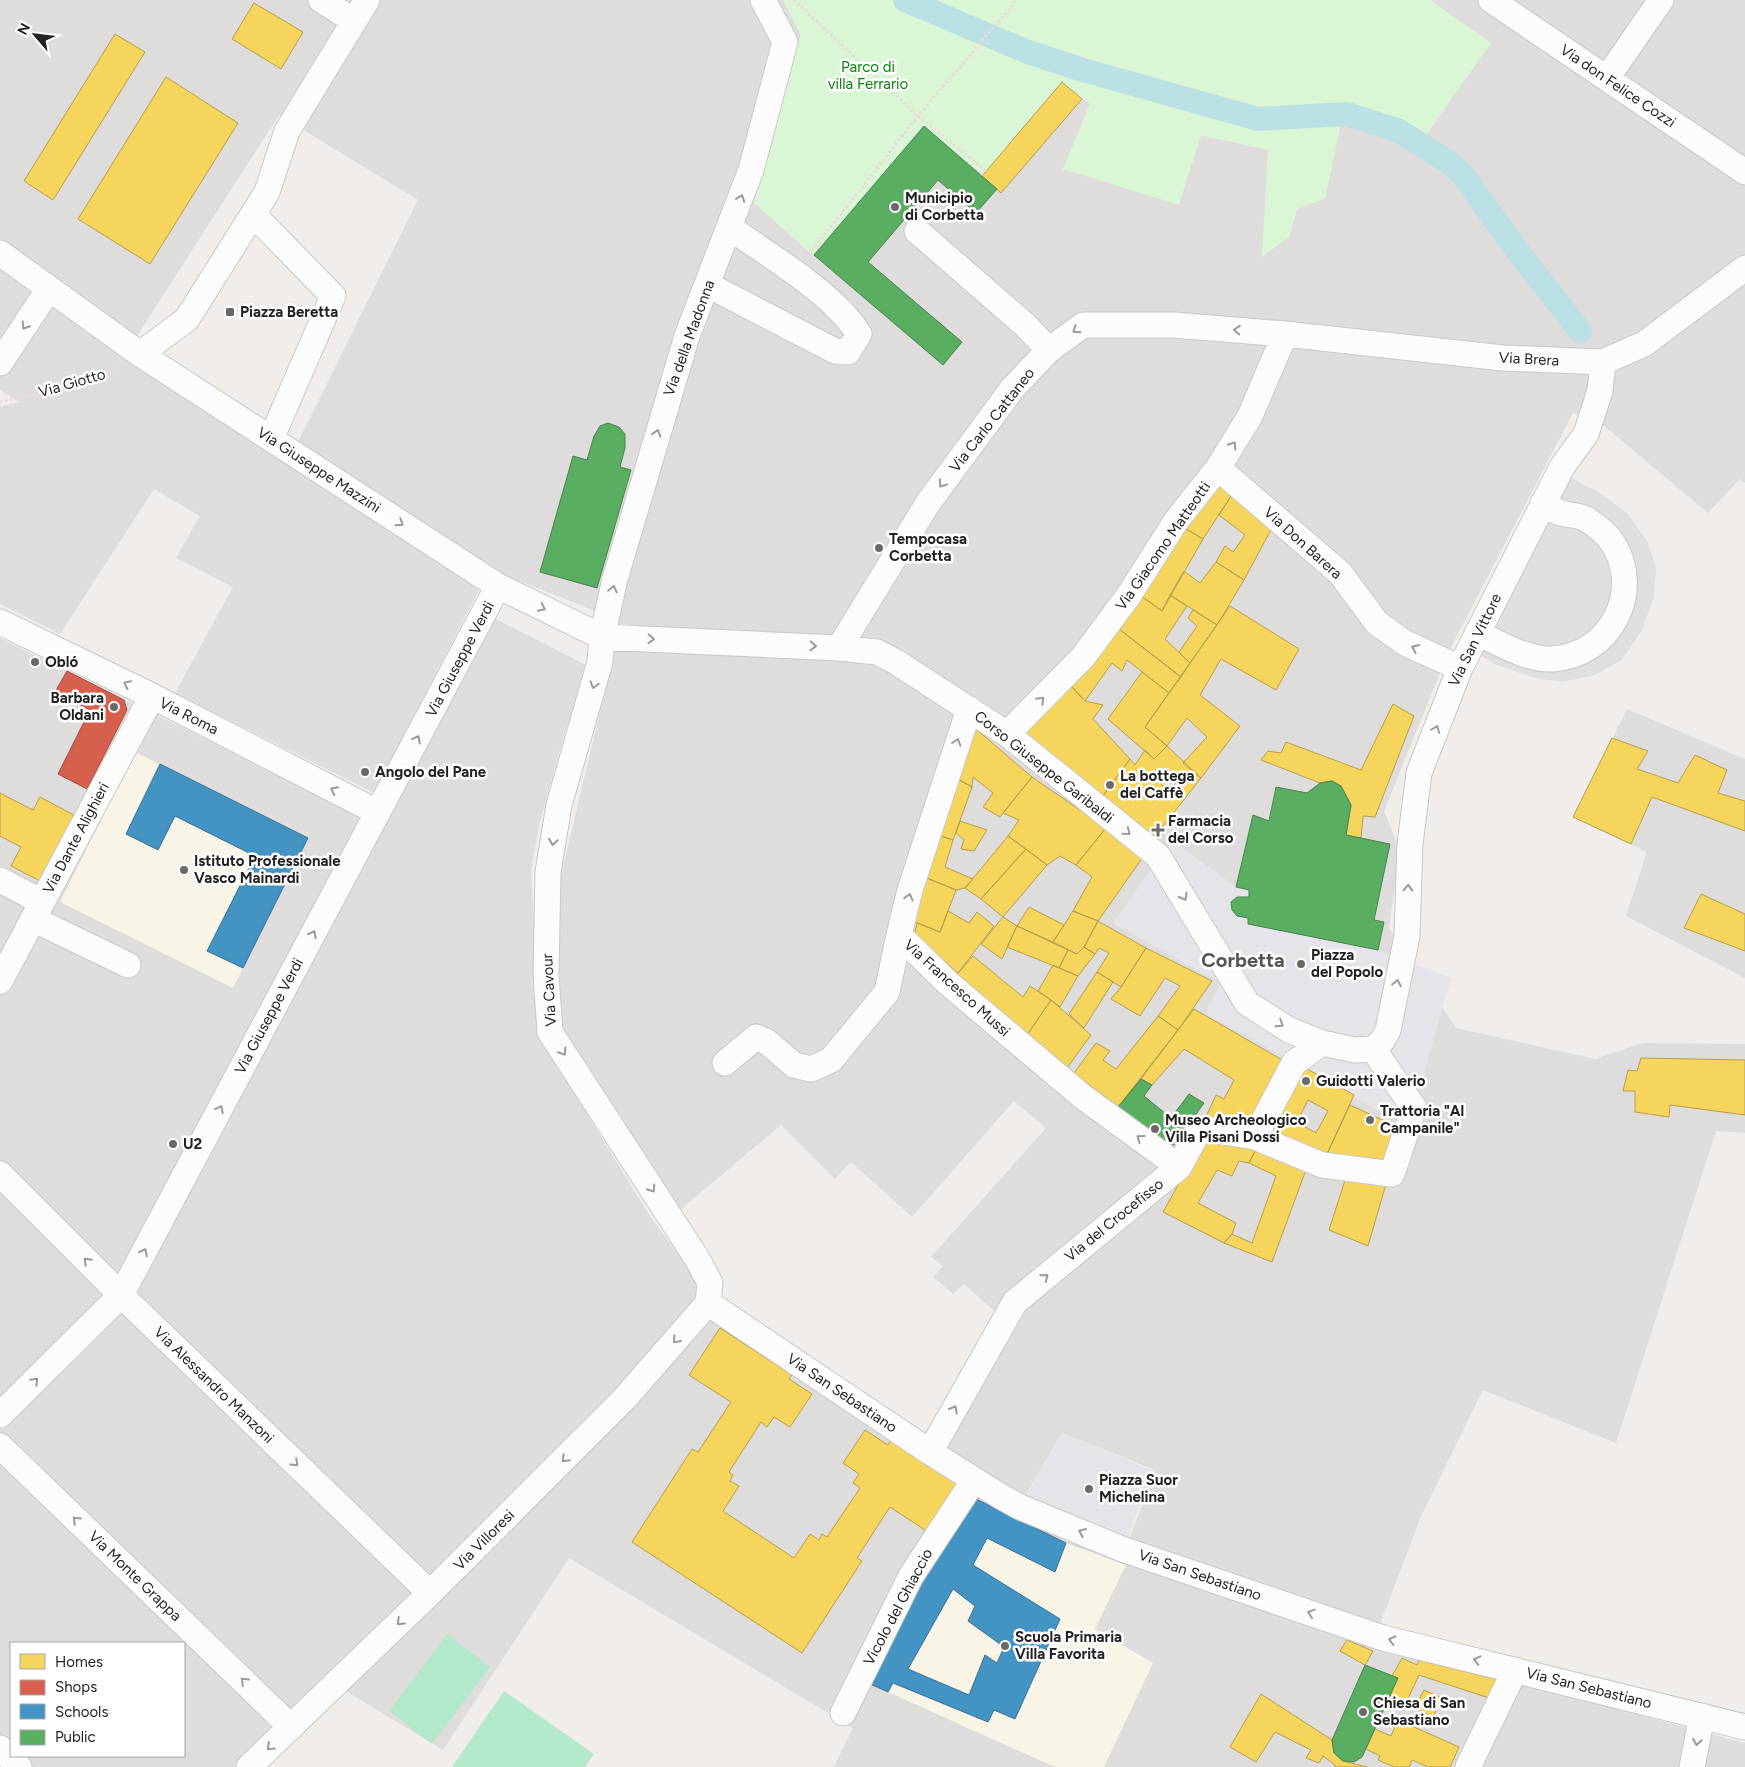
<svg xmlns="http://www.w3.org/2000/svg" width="1745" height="1767" font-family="Figtree,sans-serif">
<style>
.residential{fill:#dfdddc;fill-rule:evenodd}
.education{fill:#f8f5e7}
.park{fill:#d9f6d5}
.pitch{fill:#b3e9cc}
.parking{fill:#e0dfde}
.plaza{fill:#e5e4e9}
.homes{fill:#f6d55c;stroke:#b69f4b;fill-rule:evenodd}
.shops{fill:#d6604d;stroke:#a04d40}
.schools{fill:#4393c3;stroke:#397193;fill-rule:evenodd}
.public{fill:#5aae61;stroke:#49844e}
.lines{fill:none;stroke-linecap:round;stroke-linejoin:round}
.canal{stroke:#bce1e4;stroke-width:24}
.minor-casing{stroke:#c9c8c6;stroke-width:27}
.path{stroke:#eddadb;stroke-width:3;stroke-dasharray:2.5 2.5;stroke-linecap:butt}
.minor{stroke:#fdfcfc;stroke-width:25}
.oneway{stroke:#9a9a9a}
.poi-dot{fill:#6a6968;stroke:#fff;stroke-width:2}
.labels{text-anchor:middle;stroke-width:5;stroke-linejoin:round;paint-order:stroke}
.park-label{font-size:15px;fill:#098505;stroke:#fff}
.street-label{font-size:15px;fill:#222;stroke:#fff}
.poi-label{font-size:15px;font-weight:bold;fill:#222;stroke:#fff;text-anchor:start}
.district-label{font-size:20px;font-weight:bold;fill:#555;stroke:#fff}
</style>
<rect width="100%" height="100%" fill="#f0edea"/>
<path class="residential" d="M0 0H783L801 35 754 203 813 255 924 126 1062 82 1090 104 1063 170 1201 135 1269 150 1262 256 1289 237 1297 209 1325 198 1342 118 1402 138 1418 147 1490 43 1430 0H1745V483L1740 479 1708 513 1603 425 1573 413 1449 651 1384 811 1400 850 1389 928 1456 1028 1595 1059 1643 1043 1745 1044V1133L1716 1131 1616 1443 1483 1390 1422 1514 1378 1629 1129 1540 1155 1470 1062 1433 1024 1498 942 1448 1009 1324 964 1284 953 1294 933 1277 943 1266 931 1257 1046 1128 1014 1101 912 1217 851 1162 835 1179 781 1125 674 1215 559 1031 560 879 613 658V618L490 569 374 793 175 693 233 587 176 558 200 516 154 489 60 634 0 604V407L19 402 0 390ZM279 115 418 200 296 446 137 336Z
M492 617 588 666 564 736 539 825 531 873 542 1041 651 1218 705 1290 710 1320 969 1488 1380 1646 1745 1743V1767H834L853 1728 569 1558 443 1750 331 1682 239 1767H0V638L380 825ZM11 1643H184V1756H11Z
M1627 709 1745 759V978L1626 916 1647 852 1573 817Z"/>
<path class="education" d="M135 752 308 838 233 988 60 902Z
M976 1499 1066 1543 1126 1565 1095 1629 1153 1663 1104 1767H1055L868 1683Z"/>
<path class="park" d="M783 0H1430L1491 43 1417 147 1402 138 1342 118 1325 198 1297 209 1289 237 1262 257 1268 150 1201 135 1179 205 1063 169 1090 104 1062 82 982 176 923 127 814 255 754 203 801 35Z"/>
<path class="pitch" d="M447 1634 490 1667 432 1744 389 1711Z
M504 1691 594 1754 585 1767H452Z"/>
<path class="parking" d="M1567 476 1600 493 1628 514 1647 541 1656 567 1654 596 1642 630 1622 660 1595 675 1562 682 1532 677 1497 665 1477 654Z"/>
<path class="plaza" d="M1172 840 1236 887 1249 890V897H1237L1231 902 1232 910 1237 916 1248 918V924L1378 950 1451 978 1414 1108 1385 1114 1205 1013 1221 983 1113 923Z
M1062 1433 1154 1471 1122 1549 1020 1507Z"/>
<path class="homes" d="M254 3 303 32 281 69 232 39Z
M115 34 145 52 53 200 24 181Z
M166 77 238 123 150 264 78 219Z
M1062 82 1082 99 1001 193 982 176Z
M1223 486 1233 493 1203 539 1183 527 1212 490Z
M1233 493 1273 526 1244 580 1216 562 1225 546 1233 552 1245 535 1219 515Z
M1183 527 1203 539 1162 611 1141 596Z
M1216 562 1244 580 1217 625 1170 595 1184 571 1200 583Z
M1170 595 1187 606 1165 639 1190 663 1181 677 1119 629 1141 596 1162 611Z
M1230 606 1299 649 1276 690 1221 659 1200 695 1240 726 1201 778 1183 763 1207 737 1187 718 1167 746 1145 727Z
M1193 610 1217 625 1190 663 1179 652 1197 626 1188 618Z
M1119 629 1181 677 1169 693 1127 660 1122 671 1112 663 1085 701 1069 684Z
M1142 672 1169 693 1145 727 1167 746 1154 759 1108 719Z
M1069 684 1085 701 1103 705 1093 719 1130 759 1102 797 1023 730Z
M1393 704 1414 716 1375 817 1363 816 1361 838 1346 835 1351 805 1341 786 1332 781 1320 783 1261 760 1268 751 1281 753 1286 742 1361 770Z
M976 729 1032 777 1000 817 983 807 993 793 973 777 972 787 954 777 961 746Z
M1612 738 1648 751 1637 769 1678 783 1695 755 1727 770 1718 793 1745 801V831L1652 797 1631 844 1573 817Z
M1167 746 1201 778 1153 839 1102 797 1130 759 1135 765 1145 750 1154 759ZM1167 772 1177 782 1168 791 1158 781Z
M954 777 972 787 953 840 938 835Z
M1032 777 1106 828 1076 865 1060 856 1047 865 1008 836 1019 820 1003 813Z
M0 793 33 810 40 797 74 815 40 881 11 866 21 847 0 836Z
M960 821 987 830 974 851 961 849 964 840 956 833Z
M1106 828 1143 857 1098 921 1073 911 1092 877 1076 865Z
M938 835 953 840 945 867 973 879 965 888 956 890 927 878Z
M1008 836 1026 849 981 899 965 888Z
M1026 849 1047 865 1003 917 981 899Z
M927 878 956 890 940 932 910 920Z
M1701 894 1745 914V951L1684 928Z
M1029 907 1064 925 1053 942 1017 926Z
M948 911 969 923 977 912 994 926 958 973 914 935 917 923 940 932Z
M1073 911 1098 921 1084 947 1077 954 1053 942Z
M1003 917 1017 926 1002 959 981 944Z
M1098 921 1146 948 1121 987 1097 972 1109 953 1099 948 1095 954 1084 947Z
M1017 926 1068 950 1059 968 1007 947Z
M1084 947 1095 954 1078 976 1059 968 1068 950 1077 954Z
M1146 948 1212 981 1178 1030 1158 1016 1180 986 1165 978 1140 1016 1111 999 1121 987Z
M973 956 1023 997 1030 986 1051 1000 1027 1035 953 979Z
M1053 965 1078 976 1060 1007 1038 991Z
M1097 972 1113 982 1084 1028 1069 1014Z
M1051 1000 1091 1035 1067 1068 1027 1035Z
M1194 1009 1284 1061 1253 1125 1205 1119 1216 1095 1224 1099 1234 1080 1184 1049 1152 1085 1141 1079Z
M1158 1016 1178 1030 1118 1107 1074 1073 1096 1043 1110 1051 1103 1060 1116 1069Z
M1641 1058 1745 1060V1115L1670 1105 1669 1117 1635 1112V1091H1623L1628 1070 1637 1071Z
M1300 1065 1354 1095 1326 1156 1266 1133ZM1308 1100 1328 1111 1316 1133 1297 1122Z
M1350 1105 1400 1128 1389 1164 1326 1156Z
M1205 1137 1257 1147 1249 1163 1239 1161 1232 1176 1217 1170 1198 1203 1236 1223 1232 1234 1224 1243 1163 1212Z
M1257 1147 1307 1167 1272 1262 1224 1243 1232 1234 1252 1243 1276 1176 1249 1163Z
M1346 1177 1386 1184 1368 1246 1329 1230Z
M720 1328 792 1375 789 1379 812 1394 790 1427 774 1417 767 1427 761 1422 729 1472 733 1475 730 1481 739 1486 723 1511 794 1558 810 1534 819 1540 822 1534 827 1537 860 1488 853 1483 859 1474 843 1463 865 1430 888 1445 891 1440 962 1486 931 1534 890 1507 857 1558 862 1561 802 1653 632 1542 692 1449 698 1452 731 1402 689 1375Z
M1347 1640 1373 1651 1365 1665 1340 1651Z
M1402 1658 1417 1665 1419 1660 1503 1681 1495 1700 1419 1675 1406 1703 1390 1695 1398 1678 1392 1676Z
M1424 1690 1442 1698 1433 1717 1415 1708Z
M1261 1694 1332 1740 1334 1753 1343 1761 1367 1767H1335V1765L1323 1756 1319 1763 1306 1758 1311 1750 1275 1732 1256 1762 1230 1747Z
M1398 1720 1459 1747 1450 1767H1428L1412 1760 1409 1767H1394L1378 1760 1380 1756 1366 1749 1375 1729 1391 1736Z"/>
<path class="shops" d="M67 671 124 700 127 710 87 789 58 774 90 710 55 692Z"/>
<path class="schools" d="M160 764 308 838 243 968 207 951 255 856 175 816 158 850 126 834Z
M976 1499 1066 1543 1055 1572 987 1538 973 1565 1060 1619 1015 1719 994 1710 988 1722 893 1683 888 1692 868 1683 932 1556ZM953 1589 975 1606 968 1621 1004 1647 997 1663 985 1655 969 1695 908 1669Z"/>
<path class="public" d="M924 126 997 189 976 213 938 180 868 262 962 342 943 365 814 255Z
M608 423 619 427 625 434V448L620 467 631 470 597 588 540 572 573 456 587 460 594 436 600 426Z
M1332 781 1341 786 1351 805 1346 835 1390 844 1374 920 1384 922 1378 950 1248 924V918L1237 916 1232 910 1231 902 1237 897H1249V890L1236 887 1253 815 1269 821 1276 787 1307 793 1320 783Z
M1141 1079 1152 1085 1144 1096 1171 1118 1189 1094 1204 1103 1174 1145H1166L1118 1107Z
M1365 1665 1398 1678 1362 1757 1354 1762 1343 1761 1334 1753 1332 1740Z"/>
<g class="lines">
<path class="canal" d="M905 0 1028 52 1083 70 1258 119 1347 114 1399 131 1447 161 1463 175 1513 245 1580 331"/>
<g class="minor-casing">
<path id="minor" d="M321 0 354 21
M1491 0 1745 172
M1607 78 1661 0
M253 214 333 296 271 439
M917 231 1024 324 1049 350
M0 253 140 354 498 586 602 637 839 648 877 652 896 662 1007 734 1158 856 1247 1003 1289 1030 1322 1043 1355 1050 1373 1049 1382 1041 1388 1030 1407 936 1410 844 1419 773 1460 668 1562 467 1586 434 1600 391 1603 362
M708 285 835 351 848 352 859 334C833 293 770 256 730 228
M140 354 187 319 267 192 287 131 367 0
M0 363 49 289
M1218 468 1340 573 1377 623 1405 643 1460 668
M0 622 152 696 377 812
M1477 633C1500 643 1526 660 1552 659 1611 656 1644 590 1612 542 1607 534 1594 524 1586 519 1577 514 1565 516 1556 511 1552 509 1548 505 1543 503
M839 648 928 503 1012 389 1049 350 1083 325H1174L1285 334 1503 358 1603 362 1644 344 1745 268
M969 709 910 890 899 935 949 984 1083 1097 1179 1167
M1007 734 1083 657 1129 595 1176 521 1218 468 1250 416 1285 334
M0 880 42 902
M33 919 128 965
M0 981 152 696
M725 1063 756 1037 766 1041 794 1065 811 1069 831 1060 887 992 899 935
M1255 1137 1322 1165 1392 1174 1414 1108 1373 1049
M0 1174 121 1295 430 1593
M708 1303 710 1283 698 1260 550 1032 546 975 548 872 559 805 600 662 602 637 615 579 687 336 751 170 785 42 763 0
M708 1303 930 1452 1000 1496 1020 1507 1122 1549 1383 1638 1745 1727
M0 1415 121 1295 498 586
M0 1446 291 1727
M930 1452 1015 1302 1179 1167 1200 1128 1255 1137 1294 1063 1322 1043
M843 1713 911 1576 974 1480
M0 1748 19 1767
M249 1767 430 1593 625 1398 708 1303
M1468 1767 1515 1670
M1692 1767 1702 1716"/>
</g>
<path class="path" d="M794 0 918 116 985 170 981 175
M950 229 960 199
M809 255 918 116 1017 0
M0 402 73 385 119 368"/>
<use href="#minor" class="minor"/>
</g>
<defs><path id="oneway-chevron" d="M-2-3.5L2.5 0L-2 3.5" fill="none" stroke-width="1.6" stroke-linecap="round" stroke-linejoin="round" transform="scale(1.25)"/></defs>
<g class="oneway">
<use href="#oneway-chevron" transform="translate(741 198) rotate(-70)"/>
<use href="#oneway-chevron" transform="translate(25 326) rotate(123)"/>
<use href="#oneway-chevron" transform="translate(1076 330) rotate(145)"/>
<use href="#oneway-chevron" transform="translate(1237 330) rotate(-176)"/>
<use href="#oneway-chevron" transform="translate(657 433) rotate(-73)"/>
<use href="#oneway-chevron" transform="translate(1233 445) rotate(-58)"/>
<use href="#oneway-chevron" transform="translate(942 484) rotate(126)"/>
<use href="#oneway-chevron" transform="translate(400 523) rotate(33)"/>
<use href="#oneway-chevron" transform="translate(613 589) rotate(-78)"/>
<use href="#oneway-chevron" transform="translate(542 608) rotate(26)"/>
<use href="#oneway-chevron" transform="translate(651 639) rotate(3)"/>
<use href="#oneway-chevron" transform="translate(813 646) rotate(3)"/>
<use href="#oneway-chevron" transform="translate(1415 648) rotate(-156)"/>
<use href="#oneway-chevron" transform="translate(127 684) rotate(-154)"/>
<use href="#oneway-chevron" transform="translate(594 685) rotate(106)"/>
<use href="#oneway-chevron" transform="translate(1041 700) rotate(-45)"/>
<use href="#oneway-chevron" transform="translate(1436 729) rotate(-69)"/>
<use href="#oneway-chevron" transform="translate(417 739) rotate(-62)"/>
<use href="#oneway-chevron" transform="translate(957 742) rotate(-72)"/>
<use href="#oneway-chevron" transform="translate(334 790) rotate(-153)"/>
<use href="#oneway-chevron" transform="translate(1127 832) rotate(39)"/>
<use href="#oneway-chevron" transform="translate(553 842) rotate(99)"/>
<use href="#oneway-chevron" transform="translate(1408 888) rotate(-88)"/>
<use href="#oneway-chevron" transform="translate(909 897) rotate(-75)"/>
<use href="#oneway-chevron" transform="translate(1184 897) rotate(60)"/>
<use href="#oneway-chevron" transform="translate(313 934) rotate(-62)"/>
<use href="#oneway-chevron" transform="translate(1397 983) rotate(-79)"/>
<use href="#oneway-chevron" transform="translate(1280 1024) rotate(33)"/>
<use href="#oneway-chevron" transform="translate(563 1052) rotate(57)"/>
<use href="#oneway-chevron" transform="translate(220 1109) rotate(-62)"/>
<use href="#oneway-chevron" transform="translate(1140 1138) rotate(-144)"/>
<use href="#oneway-chevron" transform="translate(652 1189) rotate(57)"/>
<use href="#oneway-chevron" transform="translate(144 1252) rotate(-62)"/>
<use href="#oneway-chevron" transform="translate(87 1261) rotate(-135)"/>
<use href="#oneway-chevron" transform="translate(1045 1277) rotate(-39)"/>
<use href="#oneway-chevron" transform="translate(676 1340) rotate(131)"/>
<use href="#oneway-chevron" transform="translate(35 1381) rotate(-45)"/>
<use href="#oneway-chevron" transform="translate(954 1409) rotate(-61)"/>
<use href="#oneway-chevron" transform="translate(565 1459) rotate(135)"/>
<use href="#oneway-chevron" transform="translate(295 1463) rotate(44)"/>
<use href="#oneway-chevron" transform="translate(76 1520) rotate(-136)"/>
<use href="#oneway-chevron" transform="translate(1082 1532) rotate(-157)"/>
<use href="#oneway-chevron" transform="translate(1311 1613) rotate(-161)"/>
<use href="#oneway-chevron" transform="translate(400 1622) rotate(136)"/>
<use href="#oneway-chevron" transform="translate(1392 1640) rotate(-166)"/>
<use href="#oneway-chevron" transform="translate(1477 1660) rotate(-166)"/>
<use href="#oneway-chevron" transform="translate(244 1681) rotate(-136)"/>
<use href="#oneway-chevron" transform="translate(1697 1742) rotate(100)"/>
<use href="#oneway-chevron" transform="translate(270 1747) rotate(137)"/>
</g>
<g class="poi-dot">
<circle cx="895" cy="207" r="5"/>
<rect x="225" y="307" width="10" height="10" rx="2.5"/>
<circle cx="879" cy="548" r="5"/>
<circle cx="35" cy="662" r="5"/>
<circle cx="114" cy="707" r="5"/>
<circle cx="365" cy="772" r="5"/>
<circle cx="1110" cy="785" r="5"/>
<path d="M1155.5 822.5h5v5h5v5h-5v5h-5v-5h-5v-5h5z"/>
<circle cx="184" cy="870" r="5"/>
<circle cx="1301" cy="964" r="5"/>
<circle cx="1306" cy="1081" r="5"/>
<circle cx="1370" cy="1120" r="5"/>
<circle cx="1155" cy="1129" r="5"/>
<circle cx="173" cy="1144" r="5"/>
<circle cx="1089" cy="1489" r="5"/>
<circle cx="1005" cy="1646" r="5"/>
<circle cx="1363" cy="1712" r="5"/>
</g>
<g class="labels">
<g class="park-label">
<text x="868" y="72">Parco di<tspan x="868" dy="17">villa Ferrario</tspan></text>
</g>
<g class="street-label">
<text transform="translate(1618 86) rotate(34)" y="5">Via don Felice Cozzi</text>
<text transform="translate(689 338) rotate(-70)" y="5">Via della Madonna</text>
<text transform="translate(1529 359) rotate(3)" y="5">Via Brera</text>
<text transform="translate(72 383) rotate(-16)" y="5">Via Giotto</text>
<text transform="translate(992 420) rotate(-52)" y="5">Via Carlo Cattaneo</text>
<text transform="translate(319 470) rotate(33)" y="5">Via Giuseppe Mazzini</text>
<text transform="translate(1303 543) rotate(42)" y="5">Via Don Barera</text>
<text transform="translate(1163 546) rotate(-55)" y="5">Via Giacomo Matteotti</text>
<text transform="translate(1475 640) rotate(-64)" y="5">Via San Vittore</text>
<text transform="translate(460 659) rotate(-62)" y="5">Via Giuseppe Verdi</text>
<text transform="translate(189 716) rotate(27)" y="5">Via Roma</text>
<text transform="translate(1044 767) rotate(38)" y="5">Corso Giuseppe Garibaldi</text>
<text transform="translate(76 838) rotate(-62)" y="5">Via Dante Alighieri</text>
<text transform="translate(957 988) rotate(42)" y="5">Via Francesco Mussi</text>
<text transform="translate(549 990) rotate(-93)" y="5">Via Cavour</text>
<text transform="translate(269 1016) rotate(-62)" y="5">Via Giuseppe Verdi</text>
<text transform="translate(1114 1220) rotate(-39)" y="5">Via del Crocefisso</text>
<text transform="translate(214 1385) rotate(44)" y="5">Via Alessandro Manzoni</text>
<text transform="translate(842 1393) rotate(34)" y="5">Via San Sebastiano</text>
<text transform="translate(484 1540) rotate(-45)" y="5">Via Villoresi</text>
<text transform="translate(1200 1575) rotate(19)" y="5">Via San Sebastiano</text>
<text transform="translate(135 1576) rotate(44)" y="5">Via Monte Grappa</text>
<text transform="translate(898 1607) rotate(-62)" y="5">Vicolo del Ghiaccio</text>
<text transform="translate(1589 1688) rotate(14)" y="5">Via San Sebastiano</text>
</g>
<g class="poi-label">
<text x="905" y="203">Municipio<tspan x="905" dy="17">di Corbetta</tspan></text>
<text x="240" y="317">Piazza Beretta</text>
<text x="889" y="544">Tempocasa<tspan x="889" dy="17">Corbetta</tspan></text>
<text x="45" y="667">Obló</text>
<text x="104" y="703" text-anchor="end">Barbara<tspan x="104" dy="17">Oldani</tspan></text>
<text x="375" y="777">Angolo del Pane</text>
<text x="1120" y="781">La bottega<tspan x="1120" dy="17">del Caffè</tspan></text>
<text x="1168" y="826">Farmacia<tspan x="1168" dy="17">del Corso</tspan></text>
<text x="194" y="866">Istituto Professionale<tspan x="194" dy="17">Vasco Mainardi</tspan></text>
<text x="1311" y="960">Piazza<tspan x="1311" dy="17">del Popolo</tspan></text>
<text x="1316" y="1086">Guidotti Valerio</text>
<text x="1380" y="1116">Trattoria "Al<tspan x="1380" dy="17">Campanile"</tspan></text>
<text x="1165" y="1125">Museo Archeologico<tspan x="1165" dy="17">Villa Pisani Dossi</tspan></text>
<text x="183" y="1149">U2</text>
<text x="1099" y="1485">Piazza Suor<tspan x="1099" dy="17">Michelina</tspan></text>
<text x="1015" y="1642">Scuola Primaria<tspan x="1015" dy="17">Villa Favorita</tspan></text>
<text x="1373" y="1708">Chiesa di San<tspan x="1373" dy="17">Sebastiano</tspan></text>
</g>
<g class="district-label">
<text x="1243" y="967">Corbetta</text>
</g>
</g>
<rect x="10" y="1642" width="175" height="115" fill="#ffffff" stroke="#a7a7a7"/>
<rect x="20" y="1654" width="25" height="15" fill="#f6d55c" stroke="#a7a7a7"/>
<text x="55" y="1667" font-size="15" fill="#222222">Homes</text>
<rect x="20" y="1680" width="25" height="15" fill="#d6604d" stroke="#a7a7a7"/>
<text x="55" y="1692" font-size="15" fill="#222222">Shops</text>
<rect x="20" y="1704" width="25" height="15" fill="#4393c3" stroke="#a7a7a7"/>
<text x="55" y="1717" font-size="15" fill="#222222">Schools</text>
<rect x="20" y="1730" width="25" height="15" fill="#5aae61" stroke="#a7a7a7"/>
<text x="55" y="1742" font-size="15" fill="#222222">Public</text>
<g transform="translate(35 35) rotate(298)" stroke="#ffffff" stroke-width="4" paint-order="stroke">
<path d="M0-4L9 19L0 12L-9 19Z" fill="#222222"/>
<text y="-8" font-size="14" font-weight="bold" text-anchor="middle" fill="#222222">N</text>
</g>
</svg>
